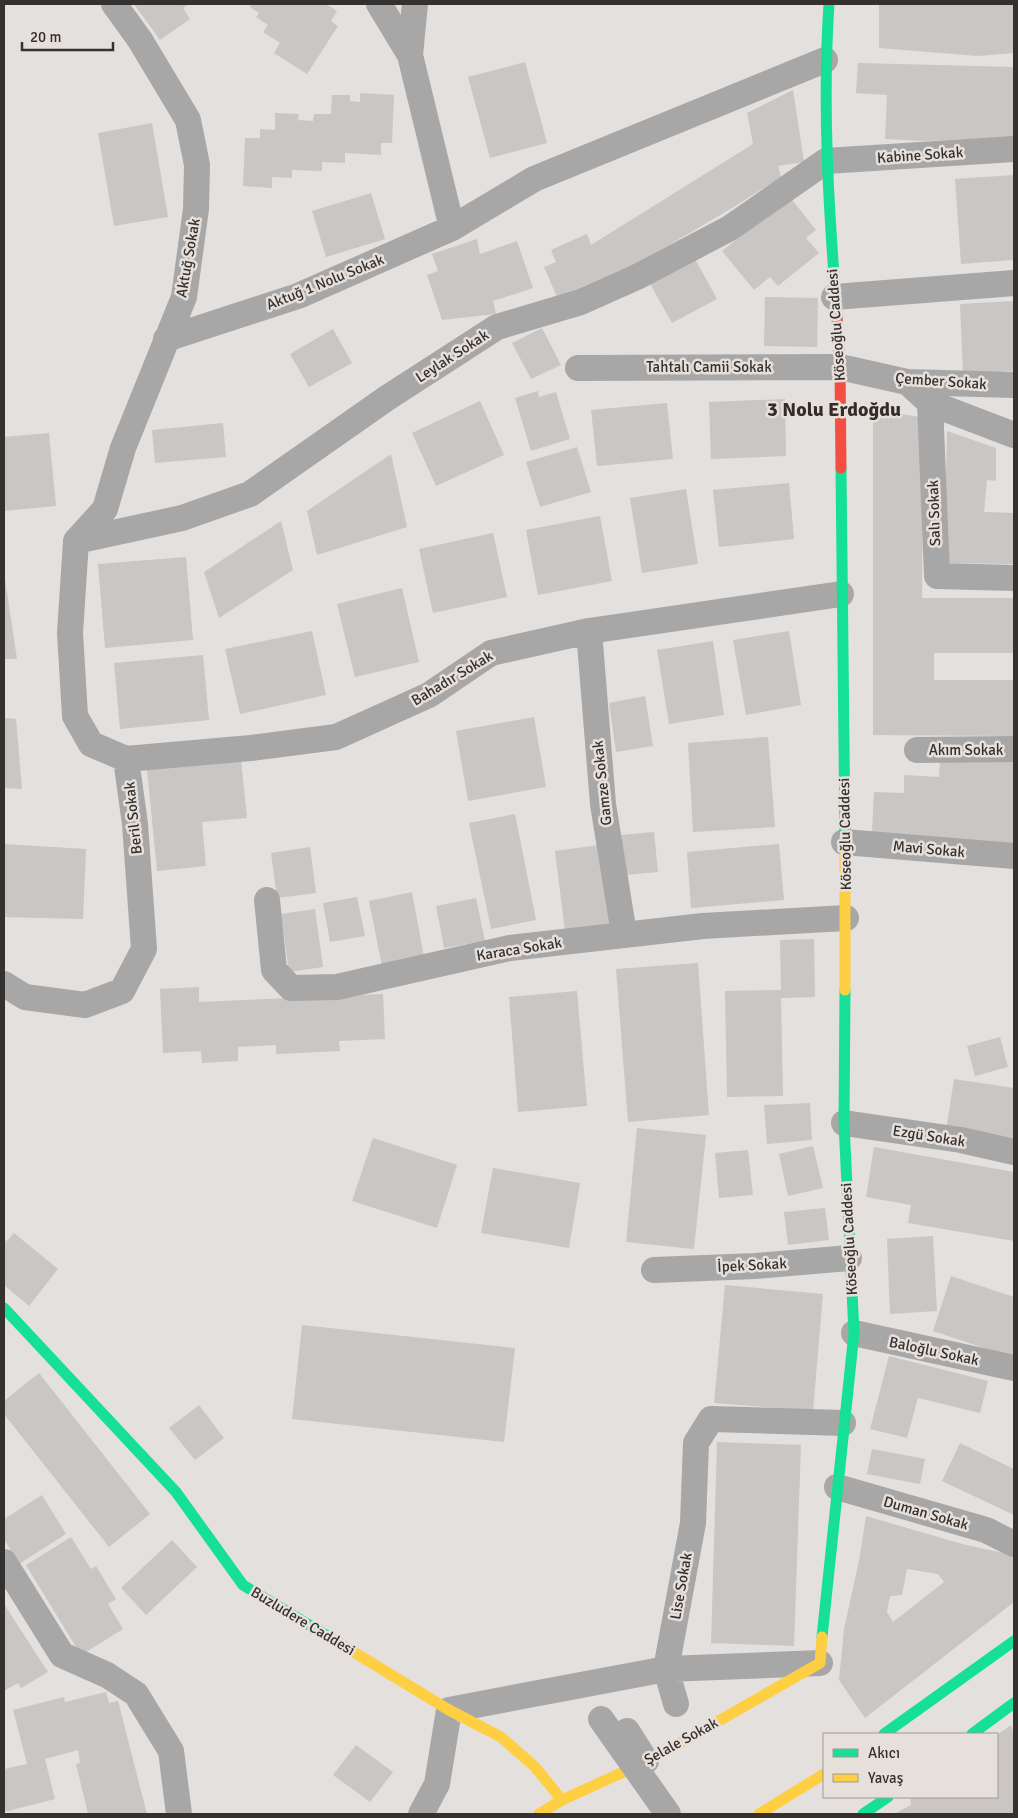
<svg xmlns="http://www.w3.org/2000/svg" width="1018" height="1818" font-family="Signika,sans-serif">
<style>
.building{fill:#c9c6c3;fill-rule:evenodd}
.lines{fill:none;stroke-linecap:round;stroke-linejoin:round}
.street{stroke:#a8a7a7;stroke-width:26}
.fast{stroke:#16e098;stroke-width:11}
.slow{stroke:#ffcf43;stroke-width:11}
.jam{stroke:#f24e42;stroke-width:11}
.street-bridge{stroke:#a8a7a7;stroke-width:26}
.labels{text-anchor:middle;stroke-width:5;stroke-linejoin:round;paint-order:stroke}
.street-label{font-size:15px;fill:#34312e;stroke:#e7dfda}
.district-label{font-size:20px;font-weight:bold;fill:#332d28;stroke:#e7dfda}
</style>
<rect width="100%" height="100%" fill="#e4e0dd"/>
<path class="building" d="M134 4H189L183 8 190 19 160 40Z
M252 4H326L337 11 331 21 338 26 307 74 274 53 280 43 263 32 268 25 256 17 259 13 250 7Z
M879 4H1014V53L978 56 879 48Z
M525 62 547 143 490 158 468 77Z
M858 63 1014 67V137L924 141 885 139 887 95 856 93Z
M793 90 804 162 778 166 781 177 732 208 625 271 558 299 544 267 556 262 551 250 587 234 591 245 753 144 747 113Z
M360 93 394 95 392 143H381V155L345 153V163L322 162V171L292 170V178L272 177V188L243 186 245 138H260V129L275 130V113L299 114 298 120 313 121 314 114H331L332 95H350V101L360 102Z
M152 123 168 217 114 226 98 133Z
M1014 175V260L961 264 955 179Z
M371 193 385 239 326 257 312 211Z
M790 197 816 230 806 238 819 253 778 286 770 277 754 290 722 251Z
M477 239 480 254 517 241 533 288 493 301 496 314 442 320 427 275 438 271 432 254Z
M694 257 717 299 672 323 649 282Z
M765 297 818 298 817 347 764 346Z
M1014 301V371L963 374 960 304Z
M542 328 561 365 531 379 512 343Z
M333 329 352 363 309 387 290 354Z
M538 391 539 397 556 392 570 439 531 451 515 398Z
M785 399 786 456 711 459 709 402Z
M480 401 504 455 436 486 412 433Z
M667 403 673 459 597 466 591 410Z
M873 409 919 417 923 453 922 598H1014V653H934V680H1014V736L873 735Z
M223 423 226 457 155 463 152 430Z
M947 431 996 448V481L987 480 984 512 1014 513V564L944 563Z
M49 433 56 506 4 511V437Z
M577 447 591 492 540 507 526 462Z
M391 454 407 527 317 555 307 511Z
M789 483 794 539 719 547 713 490Z
M686 489 698 564 642 573 630 498Z
M600 516 612 581 538 595 526 530Z
M281 521 293 570 219 618 204 572Z
M493 533 507 597 433 613 419 549Z
M186 557 193 640 105 648 98 564Z
M4 579H5L17 659H4Z
M402 588 419 662 355 677 337 604Z
M312 631 326 695 240 714 225 649Z
M789 631 801 705 746 715 733 640Z
M713 641 724 715 669 724 657 650Z
M203 655 209 720 120 729 114 663Z
M645 696 653 746 616 752 609 703Z
M534 717 546 787 468 801 456 731Z
M4 718 16 719 22 789 4 788Z
M768 737 775 827 693 832 688 743Z
M241 760 247 818 202 822 206 866 157 871 147 769Z
M940 761H1014V845L872 832 874 792 904 793V775L939 777Z
M515 814 536 920 491 929 469 823Z
M654 832 658 872 625 875 621 835Z
M4 844 86 849 83 919 4 917Z
M779 844 784 900 691 908 687 852Z
M599 845 610 925 565 931 555 851Z
M310 847 316 893 277 898 271 853Z
M412 892 424 957 382 966 369 901Z
M357 897 365 936 330 942 323 903Z
M476 898 485 941 444 948 436 906Z
M315 909 323 967 289 972 281 914Z
M814 939 815 997 781 998 783 1096 727 1097 725 991 781 990 780 940Z
M698 963 709 1115 628 1122 616 969Z
M199 987V1002L383 994 385 1039 339 1041 340 1051 276 1054V1045L238 1047V1061L202 1063 201 1051 163 1053 160 989Z
M577 991 587 1106 518 1112 509 997Z
M1000 1037 1008 1067 975 1076 967 1046Z
M954 1079 1014 1088V1141L946 1131Z
M810 1103 812 1140 767 1144 764 1105Z
M637 1128 706 1135 694 1249 626 1242Z
M373 1138 457 1165 437 1228 352 1201Z
M813 1146 823 1188 788 1196 779 1154Z
M874 1147 1014 1172V1241L908 1223 911 1205 866 1197Z
M748 1150 753 1195 719 1198 715 1153Z
M493 1168 580 1183 569 1248 481 1233Z
M825 1208 829 1240 788 1245 784 1212Z
M14 1233 58 1269 29 1306 4 1285V1239L7 1241Z
M933 1236 937 1311 890 1314 887 1239Z
M951 1276 1014 1297V1358L933 1331Z
M725 1285 823 1294 813 1411 714 1403Z
M302 1325 515 1348 504 1442 292 1419Z
M889 1356 988 1381 980 1413 918 1398 907 1438 870 1429Z
M39 1373 150 1514 109 1547 4 1414V1401Z
M199 1405 224 1438 195 1460 169 1428Z
M717 1442 801 1445 794 1646 711 1643Z
M960 1443 1014 1469V1515L942 1481Z
M872 1449 925 1459 920 1484 867 1474Z
M42 1495 66 1534 19 1564 4 1539V1519Z
M866 1516 962 1544 1012 1555 1014 1558V1602L865 1718 839 1680 844 1629 859 1561ZM907 1569 938 1574 944 1582 893 1622 887 1612 890 1596 902 1595Z
M71 1537 91 1569 96 1566 116 1599 108 1604 123 1629 81 1655 26 1565Z
M172 1540 197 1567 146 1615 121 1588Z
M4 1604 48 1672 21 1688 18 1683 4 1691Z
M106 1692 109 1703 118 1701 147 1814H88L76 1764 80 1763 78 1750 45 1759 55 1799 4 1812V1769L27 1764 13 1710 64 1697 65 1702Z
M1011 1725 1014 1735V1814H894L911 1805 910 1797H997V1735Z
M356 1745 393 1772 370 1802 333 1775Z"/>
<g class="lines">
<path class="street" d="M379 4 410 55 452 228
M410 55 415 4
M834 297 1014 283
M166 339 298 296 452 228 534 179 825 60
M578 368 840 367 907 382 1014 385
M907 382 930 403 937 576 1014 578
M930 403 1014 435
M76 541 182 518 250 494 387 398 497 327 581 302 637 277 730 228 826 161 1014 149
M76 541 105 509 123 448 184 297 196 209 197 165 188 120 140 40 114 4
M589 631 603 804 624 934
M917 750 1014 749
M126 759 251 748 336 737 429 695 491 653 589 631 841 594
M844 842 1014 856
M267 900 274 970 291 988 337 987 510 948 703 926 846 918
M4 984 25 997 85 1005 122 991 144 949 135 824 126 759 91 744 75 716 70 633 76 541
M844 1123 961 1140 1014 1152
M654 1270 756 1266 849 1258
M854 1333 1014 1368
M837 1487 986 1530 1014 1544
M4 1562 62 1655 107 1675 136 1694 171 1751 179 1814
M676 1704 666 1669 693 1523 696 1443 711 1419 843 1423
M627 1731 646 1761
M421 1814 437 1784 449 1710 666 1669 820 1663"/>
<path class="fast" d="M829 4C822 109 829 212 837 317
M841 468 845 837
M4 1308 176 1492 243 1585 329 1637
M822 1637 854 1333 844 1123 845 990
M884 1734 1014 1641
M972 1734 1014 1703
M863 1814 888 1797"/>
<path class="slow" d="M845 837V990
M329 1637 449 1710 501 1737 535 1767 562 1800
M539 1814 562 1800 652 1759 820 1663 822 1637
M759 1814 824 1774"/>
<path class="jam" d="M837 317 840 367 841 468"/>
<path class="street-bridge" d="M601 1719 668 1814"/>
</g>
<g class="labels">
<g class="street-label">
<text transform="translate(920 155) rotate(-4)" y="5">Kabine Sokak</text>
<text transform="translate(188 258) rotate(-80)" y="5">Aktuğ Sokak</text>
<text transform="translate(325 282) rotate(-22)" y="5">Aktuğ 1 Nolu Sokak</text>
<text transform="translate(836 325) rotate(-94)" y="5">Köseoğlu Caddesi</text>
<text transform="translate(452 356) rotate(-33)" y="5">Leylak Sokak</text>
<text x="709" y="372">Tahtalı Camii Sokak</text>
<text transform="translate(941 381) rotate(4)" y="5">Çember Sokak</text>
<text transform="translate(934 513) rotate(-92)" y="5">Salı Sokak</text>
<text transform="translate(452 678) rotate(-31)" y="5">Bahadır Sokak</text>
<text x="966" y="755">Akım Sokak</text>
<text transform="translate(602 783) rotate(-96)" y="5">Gamze Sokak</text>
<text transform="translate(133 818) rotate(-96)" y="5">Beril Sokak</text>
<text transform="translate(845 834) rotate(-91)" y="5">Köseoğlu Caddesi</text>
<text transform="translate(929 849) rotate(5)" y="5">Mavi Sokak</text>
<text transform="translate(519 949) rotate(-9)" y="5">Karaca Sokak</text>
<text transform="translate(929 1136) rotate(9)" y="5">Ezgü Sokak</text>
<text transform="translate(849 1239) rotate(-93)" y="5">Köseoğlu Caddesi</text>
<text transform="translate(752 1265) rotate(-3)" y="5">İpek Sokak</text>
<text transform="translate(934 1351) rotate(12)" y="5">Baloğlu Sokak</text>
<text transform="translate(926 1513) rotate(16)" y="5">Duman Sokak</text>
<text transform="translate(681 1586) rotate(-80)" y="5">Lise Sokak</text>
<text transform="translate(303 1621) rotate(31)" y="5">Buzludere Caddesi</text>
<text transform="translate(681 1741) rotate(-29)" y="5">Şelale Sokak</text>
</g>
<g class="district-label">
<text x="834" y="416">3 Nolu Erdoğdu</text>
</g>
</g>
<rect width="1018" height="1818" fill="none" stroke="#34312e" stroke-width="10"/>
<rect x="823" y="1733" width="175" height="65" fill="#e7dfda" stroke="#9f9995"/>
<rect x="833" y="1749" width="25" height="8" fill="#16e098" stroke="#9f9995"/>
<text x="868" y="1758" font-size="15" fill="#34312e">Akıcı</text>
<rect x="833" y="1774" width="25" height="8" fill="#ffcf43" stroke="#9f9995"/>
<text x="868" y="1783" font-size="15" fill="#34312e">Yavaş</text>
<path d="M22 42v8h91v-8" fill="none" stroke="#34312e" stroke-width="2.5"/>
<text x="30" y="42" font-size="15" fill="#34312e" stroke="#e7dfda" stroke-width="4" paint-order="stroke">20 m</text>
</svg>
